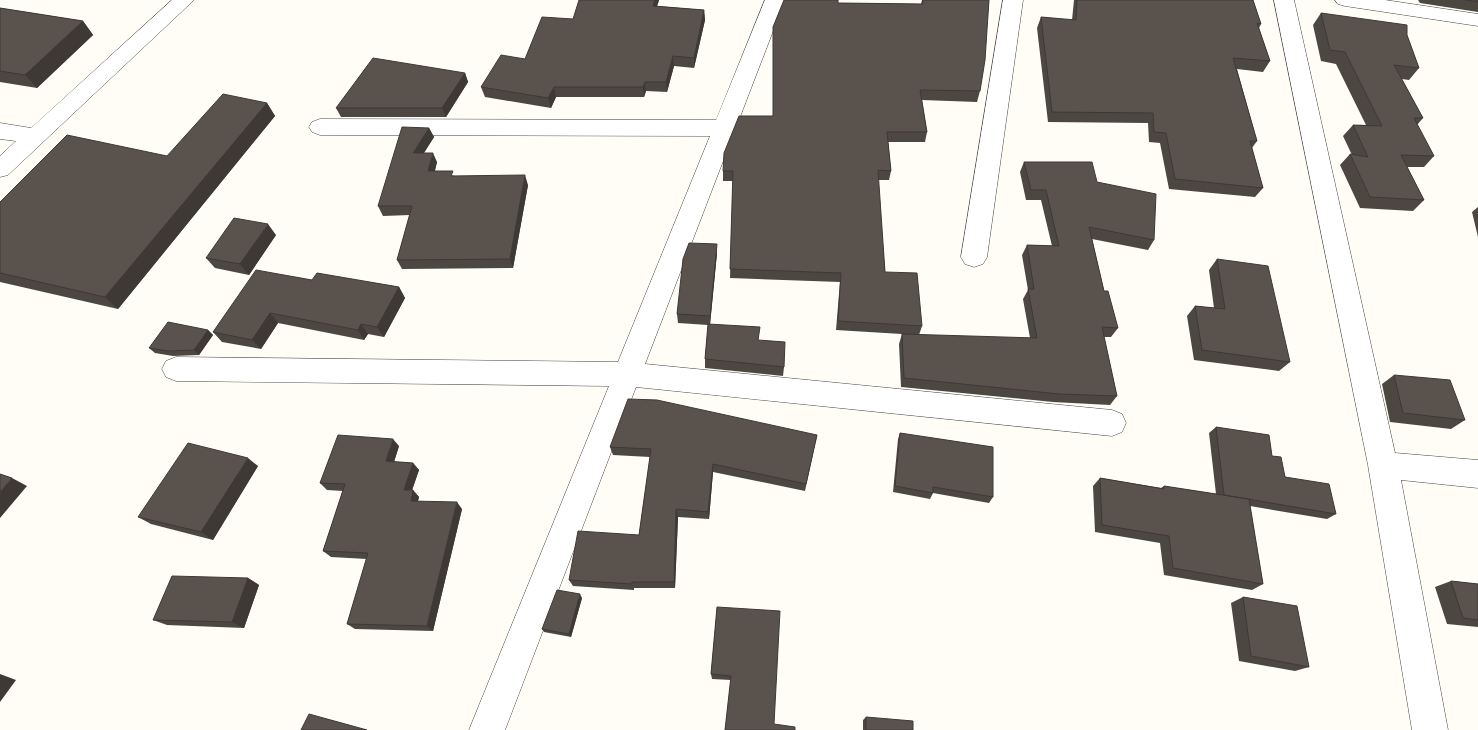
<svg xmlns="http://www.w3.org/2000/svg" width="1478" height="730" font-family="'Noto Serif',serif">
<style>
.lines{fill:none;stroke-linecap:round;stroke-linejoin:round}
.minor-casing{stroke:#444;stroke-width:1}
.minor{fill:#fff;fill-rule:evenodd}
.wall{fill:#4d4742}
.shaded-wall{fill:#3f3936}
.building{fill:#5a524d;stroke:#3f3936}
</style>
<rect width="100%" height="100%" fill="#fffdf5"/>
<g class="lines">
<g class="minor-casing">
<path id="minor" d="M172 0H194L8 175 0 177V156L16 141 0 139V123L31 128Z
M765 0H785L645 364 1112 410 1122 414 1126 423 1122 432 1112 436 636 387 505 730H469L609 386 176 381 166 377 162 369 166 361 176 357 618 362 710 136 320 135 312 132 309 127 312 122 320 119 716 120Z
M1003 0H1023L987 257 983 264 974 267 965 264 961 257Z
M1274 0H1294L1395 453 1478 460V488L1401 480 1448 730H1412L1368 465Z
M1335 0H1385L1478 14V26L1345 6 1338 4Z"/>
</g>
<use href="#minor" class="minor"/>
</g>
<path class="wall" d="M659 0 657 6 704 10 705 20 694 68 674 66 667 92 646 91 644 97H556L551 108 485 97 481 87 525 59 573 19Z
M922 0H989L980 91 977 102 922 100 927 132 925 142H888L891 171 889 180H878L885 272 922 326 919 335 1030 338 1023 299 1028 290 1022 255 1027 245 1052 246 1041 200H1026L1020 172 1024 162 1097 182 1154 240 1148 250 1092 239 1104 291 1118 328 1111 337H1104L1117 396 1110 405 1053 402 901 387 899 344 902 334 918 335 836 330 840 282 730 278 733 181H723V171L773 116V27L838 3 921 4Z
M1074 0H1253L1261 24 1259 28 1270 61 1263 72 1237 69 1257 141 1252 148 1263 188 1255 197 1169 189 1160 143 1149 142 1148 123 1048 122 1037 28 1041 17 1072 20Z
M1418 0H1478V12L1420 3Z
M0 8 83 21 93 35 37 88 0 82Z
M1321 13 1407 35 1419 68 1409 80 1402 79 1423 118 1417 125 1434 156 1424 167H1407L1424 200 1413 211 1360 208 1340 165 1350 154 1352 155 1343 136 1353 125H1366L1336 64 1321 61 1313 25Z
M465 73 468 82 446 117H341L336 108Z
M267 103 275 116 118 309 0 282V202L167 156Z
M429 128 434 137 424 153 437 162 435 171 455 176 528 185 513 268 402 269 397 260 410 215 383 216 378 206Z
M1478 207V237L1472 212Z
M276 235 249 275 215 268 206 258Z
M717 253 710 324 759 340 784 367 783 376 705 368V359L708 325 678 323 677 314Z
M1217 259 1290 362 1279 371 1194 360 1187 316 1195 306 1214 308 1209 270Z
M312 280 399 287 405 298 384 337 368 334 364 340 278 323 261 349 222 342 213 332Z
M208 330 213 335 199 355 173 356 155 353 149 348Z
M1394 375 1465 420 1451 429 1390 422 1382 384Z
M1216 427 1272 456 1285 477 1336 514 1327 519 1250 506 1263 584 1252 590 1164 575 1160 543 1095 532 1093 486 1100 478 1161 488 1164 486 1216 494 1209 433Z
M900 433 993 497 989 503 933 493 930 499 893 492 898 439Z
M817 435 805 491 713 472 709 519 678 517 675 588H634V590L573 586 569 580 639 535 650 457 613 455 610 447Z
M399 446 394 462 413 463 419 470 412 490H413L419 497 418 501 462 509 433 631 355 629 347 624 367 559 331 557 323 551 343 491 327 490 320 483Z
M258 466 213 540 151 524 138 517Z
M248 578 259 585 244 628 167 625 153 620Z
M1451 581 1478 584V627L1447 624 1435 587Z
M1243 597 1309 667 1295 671 1239 661 1231 603Z
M582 598 571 637 544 632 542 629Z
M717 607 774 724 725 730 731 680 712 679 711 674Z
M866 717 913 730H863V720Z"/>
<path class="shaded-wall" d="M655 0H659L654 16 653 6Z
M704 10 705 20 694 68V58Z
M83 21 93 35 37 88 25 75Z
M673 56 674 66 667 92 666 82Z
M465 73 468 82 446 117 442 108Z
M645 82 646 91 644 97 643 87Z
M554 87 556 97 551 108 548 98Z
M267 103 275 116 118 309 105 297Z
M429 128 434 137 418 162 413 153Z
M433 153 437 162 432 180 428 171Z
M525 175 528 185 513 268 510 259Z
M268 224 276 235 249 275 240 264Z
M717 244V253L710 325V316Z
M399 287 405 298 384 337 377 327Z
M270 313 278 323 261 349 252 340Z
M361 324 368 334 364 340 358 330Z
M208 330 213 335 199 355 194 350Z
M393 439 399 446 392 468 386 461Z
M248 458 258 466 213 540 201 532Z
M413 463 419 470 410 496 404 490Z
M713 464V472L709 519 708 512Z
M12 478 27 486 0 518V492Z
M413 490 419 497 416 507 411 501Z
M457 502 462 509 433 631 427 626Z
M676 509 678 517 675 588 674 582Z
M248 578 259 585 244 628 232 622Z
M580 594 582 598 571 637 569 634Z
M0 674 16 680 0 702Z"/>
<path class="building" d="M579 0H655L653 6 704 10 694 58 673 56 666 82H645L643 87H554L548 98 481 87 501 55 525 59 542 17 573 19Z
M784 0H838V3L923 4V0H989L985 60 980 91 920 90 927 132H887L891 171 878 170 885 272 917 273 922 326 838 321 841 273 730 269 733 171H723L724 153 739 116H773V27Z
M1077 0H1253L1261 24 1257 23 1270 61 1233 58 1257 141H1250L1263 188 1175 179 1166 133 1154 132 1153 113 1052 112 1041 17 1076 20Z
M1465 0H1478V2Z
M0 8 83 21 25 75 0 71Z
M1321 13 1407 25V35L1419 68 1394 65 1423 118H1414L1434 156 1401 155 1424 200 1370 197 1350 154 1368 157 1353 125 1382 126 1345 52 1330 50Z
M373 58 465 73 442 108H336Z
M223 94 267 103 105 297 0 273V202L67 135 167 156Z
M402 127 429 128 413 153H433L428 171H453L451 176 525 175 510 259 397 260 412 206H378Z
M1024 162H1092L1097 182 1156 194 1154 240 1089 227 1104 291H1108L1118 328 1102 327 1117 396 1059 394 904 378 902 334 1037 338 1028 289H1034L1027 245 1059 246 1046 190H1031Z
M234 218 268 224 240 264 206 258Z
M689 243 717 244 710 316 677 314 683 259Z
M1217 259 1268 266 1290 362 1202 350 1195 306 1225 309Z
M256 270 312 280 317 273 399 287 377 327 361 324 358 330 270 313 252 340 213 332Z
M168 322 208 330 194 350 168 351 149 348Z
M708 324 760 327 758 340 785 342 784 367 705 359Z
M1394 375 1450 380 1465 420 1403 413Z
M628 399 657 400 817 435 806 484 713 464 708 512 676 509 674 582H632V584L569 580 578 531 639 535 651 449 610 447Z
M1216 427 1269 435 1272 456 1281 457 1285 477 1329 484 1336 514 1224 495Z
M900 433 993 447V497L933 487V493L895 486Z
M338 435 393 439 386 461 413 463 404 490H413L411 501 457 502 427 626 347 624 368 553 323 551 345 484 320 483Z
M188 443 248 458 201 532 138 517Z
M0 474 12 478 0 492Z
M1100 478 1164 489V486L1249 499 1263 584 1173 568 1169 536 1102 525Z
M172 576 248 578 232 622 153 620Z
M1451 581 1478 584V620L1463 618Z
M557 590 580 594 569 634 542 629Z
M1243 597 1297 606 1309 667 1251 656Z
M717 607 780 611 774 724 795 727V730H725L731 676 711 674Z
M309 714 367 730H301Z
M866 717 913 721V730H866Z"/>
</svg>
